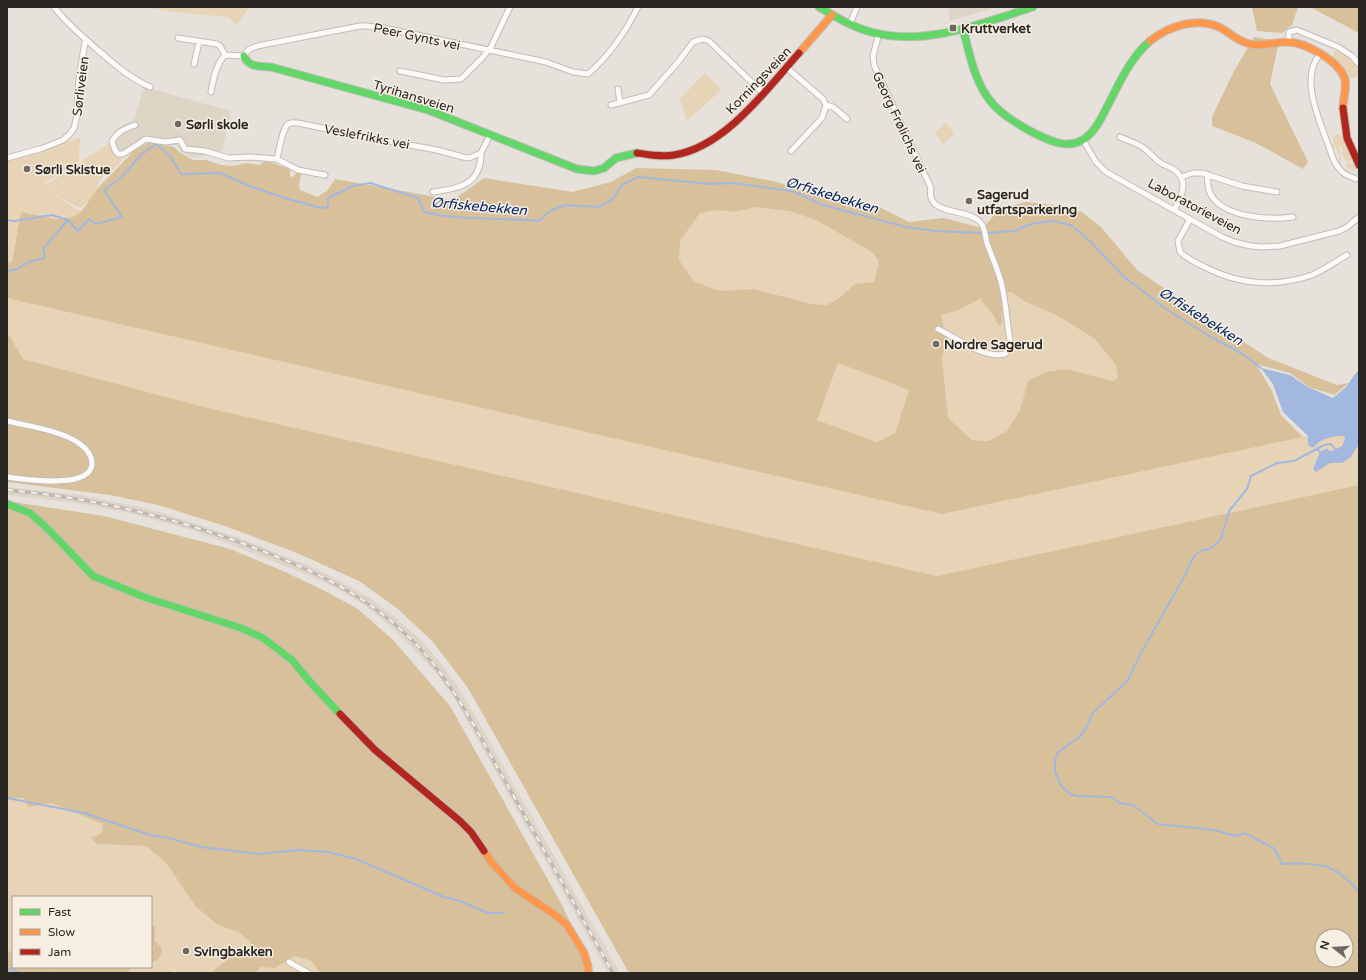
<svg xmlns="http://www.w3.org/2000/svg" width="1366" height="980" font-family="'Varela Round',sans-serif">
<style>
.built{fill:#ded5c7}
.green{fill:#e7d3b5}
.forest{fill:#d8c09b;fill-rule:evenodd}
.water{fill:#a2b8de}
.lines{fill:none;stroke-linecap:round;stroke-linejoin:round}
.stream{stroke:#a2b8de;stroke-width:2}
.street-casing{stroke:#c0bdb8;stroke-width:7}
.fast-casing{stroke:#c0bdb8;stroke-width:9}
.slow-casing{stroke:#c0bdb8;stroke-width:9}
.jam-casing{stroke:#c0bdb8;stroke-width:9}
.street{stroke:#fbfaf9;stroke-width:5}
.fast{stroke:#63d668;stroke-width:7}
.slow{stroke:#ff974d;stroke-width:7}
.jam{stroke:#b3261e;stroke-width:7}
.rail-casing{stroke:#bcbab8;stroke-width:3.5}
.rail{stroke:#f8efe3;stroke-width:2;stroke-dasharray:6;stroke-linecap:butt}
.poi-dot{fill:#6c6863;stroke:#f8efe3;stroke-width:1.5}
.labels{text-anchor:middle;stroke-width:3;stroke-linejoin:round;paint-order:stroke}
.poi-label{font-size:13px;font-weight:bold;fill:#2a2723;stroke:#f8efe3;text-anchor:start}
.street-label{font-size:13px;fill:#2a2723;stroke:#f8efe3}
.water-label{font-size:14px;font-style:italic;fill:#032769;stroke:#f8efe3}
</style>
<rect width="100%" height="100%" fill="#e6e1da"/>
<path class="built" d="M949 7H997L949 21Z
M144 87 231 111 222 151 194 158 182 152 177 145 149 141 119 156 111 142V138L114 132 120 127 134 120Z
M7 487 80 495 131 505 159 512 237 537 312 567 340 581 370 598 395 617 420 639 444 667 458 687 473 712 620 973H608L452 694 434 671 411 646 388 624 364 605 336 588 308 575 232 545 191 530 129 513 77 503 7 495Z"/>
<path class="green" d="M144 7H250L236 25 228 17 175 12Z
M1335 50C1346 52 1359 65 1359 76L1349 79 1344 69 1332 58Z
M705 73 721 90 687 121 680 99Z
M946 122 954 134 943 144 935 133Z
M1338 134 1340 135 1352 160 1349 162 1350 164 1355 165 1357 168 1355 170 1347 168V164L1348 163 1342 154 1343 150 1340 146 1338 147 1339 149 1342 162 1339 163V156L1335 146 1333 147 1332 145 1334 144 1333 137Z
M80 138 79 161 45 183 59 198 81 212 73 217 55 219 21 212 12 262H7V161Z
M111 142 122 160C111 177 97 170 97 195L80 208 60 198 47 184Z
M757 207 789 211 816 220 872 252 879 261 874 282 855 284 838 299 826 305 812 304 753 289 719 291 694 281 679 260 680 241 700 213 718 210 735 212Z
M1012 292 1024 301 1058 316 1095 339 1116 365 1118 378 1112 381 1067 369 1028 381 1020 410 1007 431 988 441 972 440 948 418 942 357 947 341 941 315 959 310 980 299 993 315 999 326 1003 294Z
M7 298 942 513 1359 425V485L937 576 204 407 22 359 9 335 7 337Z
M838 363 909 390 895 433 877 442 817 420Z
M24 798 29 807 51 803 103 824 102 833 97 844 146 846 166 863 196 907 218 925 238 932 251 942 244 955 215 946 206 949 225 961 214 970 213 973H178L175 970 170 973H128L130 968 151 967V962L158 960 162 948 155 941V926H151V897H13V953L7 950V799Z
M294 956 312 961 318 971 325 973H255L261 967Z"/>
<path class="forest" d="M1251 7H1298L1292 25 1282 33 1257 31 1252 8Z
M1310 7H1359V33Z
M1254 37 1279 41 1270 84 1308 162 1303 169 1256 143 1212 126V117L1234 71Z
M150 142 174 147 179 152 193 160H206L221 165 234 166 246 163 259 165 263 162H270L290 169V176L294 177 296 172 301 174 299 185 300 190 317 197 327 191 335 179 453 200 484 178 572 192 611 182 636 168 716 170 777 182 816 195 873 204 909 222 944 218 978 227 986 225 999 209 1026 202 1054 205 1082 212 1101 227 1137 270 1268 358 1337 385 1349 383 1334 395 1309 387 1290 373 1256 364 1272 391 1281 415 1303 437 942 514 7 298V262H12L21 212 55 219 73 217 81 212 98 188 136 149ZM757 207 789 211 816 220 872 252 879 261 874 282 855 284 838 299 826 305 812 304 753 289 719 291 694 281 679 260 680 241 700 213 718 210 735 212ZM1012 292 1024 301 1058 316 1095 339 1116 365 1118 378 1112 381 1067 369 1046 372 1028 381 1020 410 1007 431 988 441 972 440 948 418 942 357 947 341 941 315 959 310 980 299 993 315 999 326 1002 323 1003 294ZM838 363 909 390 895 433 877 442 817 420Z
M9 335 23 359 204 407 937 576 1359 485V973H629L468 688 433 642 398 609 359 581 297 553 225 526 158 505 110 495 7 482V337ZM1322 936H1346V960H1322Z
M7 501 104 516 230 549 283 571 325 591 358 609 393 640 450 706 562 905 594 973H325L318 971 312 961 294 956 275 968 261 967 255 973H213L214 970 225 961 206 948 214 946 244 955 251 942 238 932 218 925 196 907 166 863 146 846 97 844 91 838 102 833 103 824 51 803 29 807 24 798 7 799Z
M155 925V941L162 948V953L158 960 151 962V926Z
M7 950 13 953V967H48L53 969 56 967H134L130 968 128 973H7Z"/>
<path class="water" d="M1261 368 1290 375 1308 387 1333 398 1346 387 1355 374 1359 370V433L1358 434 1359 444 1350 458 1342 463H1330L1316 472 1313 469 1320 452 1327 448 1330 452 1342 446 1345 439 1344 436C1333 436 1321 438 1314 447H1310L1308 444V436L1283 412 1273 384Z"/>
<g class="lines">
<path class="stream" d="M7 220 14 221 52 215 68 220
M988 233 1014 231 1031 224 1052 221 1071 225 1090 241 1123 276 1166 309 1209 336 1241 353 1261 368
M7 271 15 270 29 262 45 258 43 249 68 220 78 231 89 219 96 224 122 217 104 190 121 178 141 155 156 144 171 157 181 174 220 173 249 186 288 199 321 208 328 207V198L353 186 370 183 418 198 424 212C461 221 501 217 539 221L550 211 565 205 599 207 612 200 622 185 638 177 710 184 733 183 792 191 823 205 906 227 936 231 981 233
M1317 449 1320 452
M1335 449 1331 444 1324 445 1294 461 1277 463 1251 476 1247 489 1229 511 1221 539 1210 549 1203 550 1196 554 1192 560 1184 577 1141 653 1128 680 1092 714 1086 729 1078 738 1058 752 1055 761V772L1062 787 1070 794 1078 796 1111 797 1120 803 1133 805 1158 824 1214 830 1236 836 1245 833 1275 849 1282 864C1296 863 1320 863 1332 869 1343 874 1351 883 1359 891
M7 798 84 813 150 835 165 837 201 847 258 854 299 850 329 852 356 859 444 897 460 901 488 913H504
M7 968 21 973"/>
<g class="street-casing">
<path id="street" d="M54 7C67 24 83 37 99 51 115 65 130 78 150 87
M850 24 857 7
M879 33 873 56 874 65 931 188C925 217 968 207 981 223 985 228 985 236 987 243 992 258 999 271 1002 286 1006 303 1007 324 1010 341L1009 349 1005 354C983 359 957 338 938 329
M178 38 217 44 220 46 225 55
M1289 42V32L1297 30 1338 47 1352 56 1359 64
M1320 54C1300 78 1318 116 1327 142 1331 150 1332 161 1338 167 1342 174 1349 176 1356 179
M194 64 199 42
M787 68 823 99 826 105 833 107 847 119
M400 71 444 80 461 79 482 58 491 47 510 7
M618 89 620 103
M211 92C213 80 216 64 225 55L244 56C248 48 254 47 262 45L360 26H367L384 28 546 62 573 72 588 74C609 56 626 31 638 7
M611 105 649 95 679 61 693 42 703 39 709 41 764 94
M135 125C125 129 118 131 112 141L115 150 118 154H123L146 139 165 142 180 140 185 149 205 151 228 158 250 157 277 159 298 170 325 175
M1120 137C1128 141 1138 143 1145 149 1150 153 1154 158 1159 162 1163 165 1168 166 1173 169 1190 179 1182 197 1174 210
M1083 140 1096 162 1106 172 1222 237 1234 242 1251 246 1263 247 1280 246 1339 231 1347 227 1359 217
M791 151 822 118 826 105
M7 158 43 148 63 140 69 135 74 128 76 120 79 78 85 42 86 40
M277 159C279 151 282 129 288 124 291 122 295 123 298 123L366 137 437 150 463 157 469 158 481 153 490 135
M1207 174C1208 181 1207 189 1211 195 1225 218 1269 220 1293 217
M1181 177 1193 173H1202L1242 186 1277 192
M433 192C460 188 481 185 481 153
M1190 219 1178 241 1180 252C1188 259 1200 265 1209 269 1241 285 1278 287 1312 275 1324 270 1335 262 1347 255
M7 421C28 426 64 431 80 444 87 449 92 455 92 464 90 490 24 479 7 477
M289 962 308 973"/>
</g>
<g class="fast-casing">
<path id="fast" d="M819 7C836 17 852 27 871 32 925 47 983 23 1033 7
M963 29C969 51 973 75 986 95 997 112 1013 121 1030 131 1048 140 1071 153 1089 135 1097 128 1102 117 1107 107 1119 84 1130 58 1150 41
M244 56C249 68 260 66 271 67L428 110 577 169 594 171 604 168 616 158 637 153
M7 504 30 513 49 530 93 576 144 597 241 628 263 638 292 660 311 683 340 714"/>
</g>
<g class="slow-casing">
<path id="slow" d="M1150 41C1169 26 1198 16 1221 28 1231 34 1239 42 1250 44 1262 47 1274 42 1287 42 1305 42 1340 61 1345 80 1347 89 1343 99 1343 108
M799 53 832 15
M484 851 492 863 515 888 555 915 567 925 584 953 588 966V973"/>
</g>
<g class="jam-casing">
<path id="jam" d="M1343 108 1347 138 1359 165
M637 153C650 155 661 157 674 155 725 147 766 90 799 53
M340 714 375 750 460 821 471 832 484 851"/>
</g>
<use href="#street" class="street"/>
<use href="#fast" class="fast"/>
<use href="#slow" class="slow"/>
<use href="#jam" class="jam"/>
<g class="rail-casing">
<path id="rail" d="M7 490C97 498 186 520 270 554 316 572 361 594 398 627 429 654 452 687 472 722L613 973"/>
</g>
<use href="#rail" class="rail"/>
</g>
<g class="poi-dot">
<rect x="949" y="24" width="8" height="8" rx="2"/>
<circle cx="178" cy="124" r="4"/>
<circle cx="27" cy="169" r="4"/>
<circle cx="969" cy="201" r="4"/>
<circle cx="936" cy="344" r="4"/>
<circle cx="186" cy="951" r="4"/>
</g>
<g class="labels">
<g class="poi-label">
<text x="961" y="33">Kruttverket</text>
<text x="186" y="129">Sørli skole</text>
<text x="35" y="174">Sørli Skistue</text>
<text x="977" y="199">Sagerud<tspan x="977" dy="15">utfartsparkering</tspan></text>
<text x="944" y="349">Nordre Sagerud</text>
<text x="194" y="956">Svingbakken</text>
</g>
<g class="street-label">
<text transform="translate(417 36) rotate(12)" y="5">Peer Gynts vei</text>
<text transform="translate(758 80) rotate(-46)" y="5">Korningsveien</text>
<text transform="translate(80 86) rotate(-83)" y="5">Sørliveien</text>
<text transform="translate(414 96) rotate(17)" y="5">Tyrihansveien</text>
<text transform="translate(900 122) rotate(65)" y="5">Georg Frølichs vei</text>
<text transform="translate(367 136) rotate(11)" y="5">Veslefrikks vei</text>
<text transform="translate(1195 206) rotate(28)" y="5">Laboratorieveien</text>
</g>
<g class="water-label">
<text transform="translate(832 195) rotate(17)" y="5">Ørfiskebekken</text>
<text transform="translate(479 206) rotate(5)" y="5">Ørfiskebekken</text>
<text transform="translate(1201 316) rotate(32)" y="5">Ørfiskebekken</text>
</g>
</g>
<rect width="1366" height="980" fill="none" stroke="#2a2723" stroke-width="16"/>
<rect x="12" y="896" width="140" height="72" fill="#f8efe3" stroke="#a69f96"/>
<rect x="20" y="909" width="20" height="6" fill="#63d668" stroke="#a69f96"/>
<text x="48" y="916" font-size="12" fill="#2a2723">Fast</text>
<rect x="20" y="929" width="20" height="6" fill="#ff974d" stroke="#a69f96"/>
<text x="48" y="936" font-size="12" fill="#2a2723">Slow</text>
<rect x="20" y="949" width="20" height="6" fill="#b3261e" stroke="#a69f96"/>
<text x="48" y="956" font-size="12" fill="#2a2723">Jam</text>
<g transform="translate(1334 948) rotate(287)"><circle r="19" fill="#f8efe3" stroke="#a69f96"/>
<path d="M0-3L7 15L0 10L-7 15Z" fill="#6c6863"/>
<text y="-6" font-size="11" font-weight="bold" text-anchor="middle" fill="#2a2723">N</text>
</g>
</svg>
